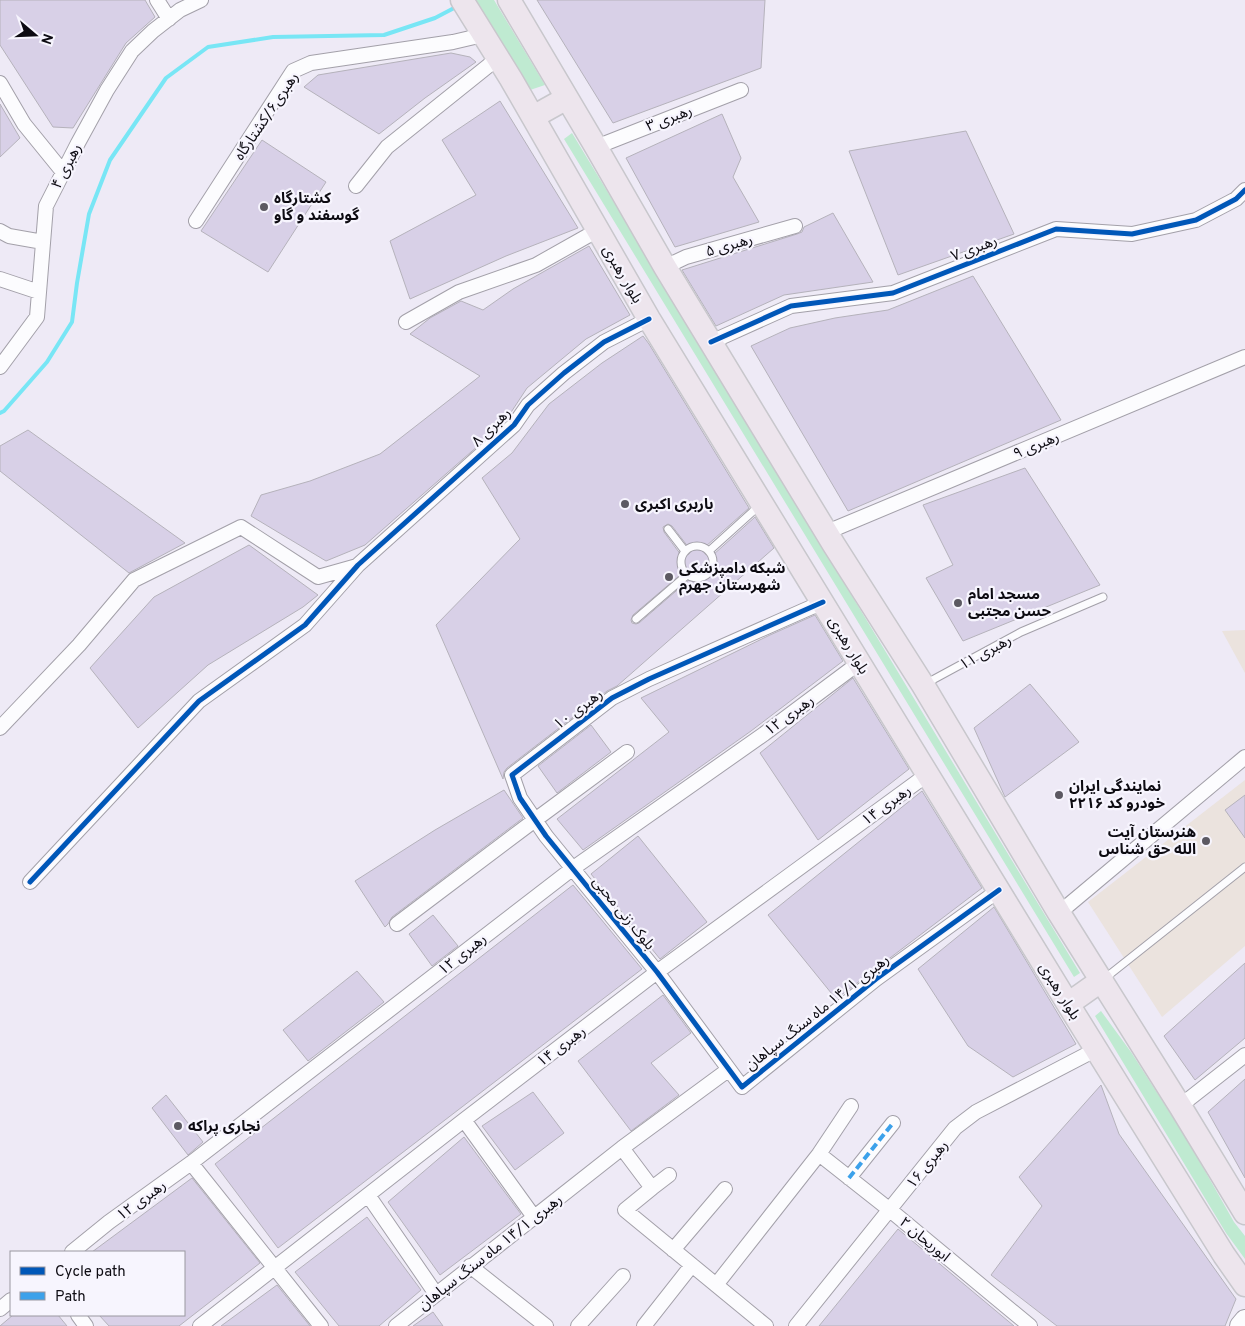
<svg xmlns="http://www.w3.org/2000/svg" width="1245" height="1326" font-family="Overpass,'Noto Sans Arabic',sans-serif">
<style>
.education{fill:#ebe3de}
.green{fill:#bfead1}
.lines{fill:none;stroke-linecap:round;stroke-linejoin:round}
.stream{stroke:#78e6f5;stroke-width:4}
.building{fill:#d8d0e7;stroke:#b5b2bb;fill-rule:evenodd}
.lane-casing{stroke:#a3a0a9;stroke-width:9}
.street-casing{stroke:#a3a0a9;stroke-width:16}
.secondary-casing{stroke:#a3a0a9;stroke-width:22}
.primary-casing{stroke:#c8c7cc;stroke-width:25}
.lane{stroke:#fcfcfe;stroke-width:7}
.street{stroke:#fcfcfe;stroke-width:14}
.secondary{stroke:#fcfcfe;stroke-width:20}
.primary{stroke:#ede5ed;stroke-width:22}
.quiet{stroke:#3ca1ea;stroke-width:4;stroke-dasharray:8 4;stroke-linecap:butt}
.cycleway-casing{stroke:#f7f5fe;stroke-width:8}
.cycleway{stroke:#0057b8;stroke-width:5}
.poi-dot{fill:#5c5962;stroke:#f7f5fe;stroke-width:2}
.labels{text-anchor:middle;stroke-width:4.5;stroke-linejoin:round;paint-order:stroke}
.street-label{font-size:15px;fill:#0d0b12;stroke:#f7f5fe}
.poi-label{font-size:15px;font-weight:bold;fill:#0d0b12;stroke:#f7f5fe;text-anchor:start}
</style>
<rect width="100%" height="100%" fill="#eeeaf6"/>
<path class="education" d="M1245 630V673L1222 631Z
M1245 780V946L1162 1017 1088 902Z"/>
<path class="green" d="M476 0H494L545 85 530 90Z
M572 133 1080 973 1074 977 564 139Z
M1101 1011 1131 1052 1188 1141 1234 1222 1245 1236V1259L1226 1233 1095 1016Z"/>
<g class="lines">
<path class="stream" d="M0 413 4 411 47 362 72 322 77 283 89 214 110 160 166 78 208 47 273 37 384 35 435 18 456 7"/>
</g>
<path class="building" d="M0 0H145L155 17 126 43 73 128 53 127 0 45Z
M537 0H765L761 68 613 123Z
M451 53 470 57 476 62 425 98 379 134 304 87 318 75Z
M500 101 578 228 506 256 410 299 390 241 476 195 442 140Z
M0 104 20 138 0 157Z
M722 114 741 158 733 177 759 222 675 247 626 158Z
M966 131 1014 234 898 275 849 151Z
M262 140 326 182 268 272 201 231Z
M833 213 873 282 784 295 716 326 682 270 797 234 802 232 804 227Z
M589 246 630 315 586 339 527 388 504 423 365 545 326 561 251 516 261 495 310 481 380 454 480 376 410 334 430 318 461 301 483 310 513 289Z
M973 276 1061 420 848 511 751 346 790 328 835 318 888 310Z
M643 336 649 344 749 508 705 547 704 550 705 554 708 556 713 555 755 517 774 548 617 686 607 691 507 768 504 772 503 779 436 625 520 539 482 478 512 453 549 404 602 363ZM668 524 672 526 689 548 690 553 688 555H681L664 532 663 527ZM686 570 691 572 692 576 690 579 639 623 636 624 632 623 631 620 633 615Z
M28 430 185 543 129 573 0 471V446Z
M1025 468 1100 585 963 641 926 578 953 565 923 505Z
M249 545 318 595 303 607 208 665 138 728 90 668 154 597Z
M815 615 843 661 751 731 583 850 557 819 669 732 641 698 770 635Z
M853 678 909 769 818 840 760 753Z
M1030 684 1079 742 1005 797 974 728Z
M591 725 611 752 557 793 538 766Z
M504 790 523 818 392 917 388 924 385 927 355 881 435 830Z
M922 791 982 888 836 999 768 915Z
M1245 795V838L1225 810Z
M638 836 707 922 660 959 591 874Z
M573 885 642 969 278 1248 215 1164Z
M994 907 1076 1044 1013 1077 968 1046 918 969Z
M433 915 458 946 432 966 409 934Z
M1245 963V1038L1195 1080 1164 1036Z
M357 971 384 1002 308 1061 283 1030Z
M663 995 691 1033 651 1063 679 1095 631 1131 578 1061Z
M1245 1079V1178L1208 1112Z
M1101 1085 1119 1134 1236 1299 1225 1326H1057L991 1275 1042 1206 1019 1177Z
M533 1092 564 1133 515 1170 482 1126Z
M166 1095 203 1142 188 1155 152 1108Z
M464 1137 521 1214 440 1275 388 1202Z
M192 1178 260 1263 179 1326H109L99 1315H184V1252H92Z
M367 1217 421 1290 379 1326H339L295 1272Z
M898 1229 1014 1326H819Z
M277 1285 310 1326H221Z
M433 1312 443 1326H413Z
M13 1315H58L67 1326H0Z"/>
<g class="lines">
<g class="lane-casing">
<path id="lane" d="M668 529 685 551
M681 562a16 16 0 1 1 32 0a16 16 0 1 1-32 0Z
M709 551 760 505
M636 619 687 575
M925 684 1021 632 1103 597
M1104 979 1245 867"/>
</g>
<g class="street-casing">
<path id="street" d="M157 0 169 19
M0 83 24 124 63 172
M596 147 741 90
M356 186 387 147 498 58
M196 221 293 71 311 63 453 42 483 35
M0 231 9 236 43 242
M665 267 686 257 795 226
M0 279 39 292
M406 322 459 292 536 265 598 230
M711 342 791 306 893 293 1056 229 1132 234 1196 220 1236 199 1245 190
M0 367 37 317 46 206 78 143 107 90 132 51 153 31 180 10 201 0
M827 532 1245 357
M823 602 649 679 612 698 512 775 520 798 546 836 657 972 742 1087 876 979 999 890
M0 728 79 645 134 580 241 527 318 577 357 566
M30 882 199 701 305 625 358 565 514 425 528 405 564 373 604 342 649 319
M1059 913 1245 757
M397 924 535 820 627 752
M1180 1106 1245 1055
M464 1120 534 1217
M622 1148 652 1188 625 1210 766 1326
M819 1154 890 1210 1030 1326
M191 1163 321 1326
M849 1178 893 1123
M652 1188 669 1175
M368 1195 436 1294
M673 1250 725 1189
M72 1252 109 1222 191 1163 572 869 764 734 859 663
M470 1266 546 1326
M716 1285 819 1154 851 1106
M0 1309 11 1300
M78 1315 86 1326
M200 1326 464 1120 657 972 928 774
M396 1326 622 1148 728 1070
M578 1326 623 1276
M644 1326 692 1265
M796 1326 955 1128 976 1112 1097 1049"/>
</g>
<g class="secondary-casing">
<path id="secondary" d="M1240 1326 1245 1320"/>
</g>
<g class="primary-casing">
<path id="primary" d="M462 0 511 79 649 319 1068 1004 1224 1255 1245 1285
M509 0 596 147 665 267 834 545 923 685 1059 913 1180 1106 1245 1213
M533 117 567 98
M1068 1004 1102 980"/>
</g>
<use href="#lane" class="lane"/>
<use href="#street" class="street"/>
<use href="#secondary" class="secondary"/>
<use href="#primary" class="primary"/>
<path class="quiet" d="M849 1178 893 1123"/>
<g class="cycleway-casing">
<path id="cycleway" d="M711 342 791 306 893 293 1056 229 1132 234 1196 220 1236 199 1245 190
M823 602 649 679 612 698 512 775 520 798 546 836 657 972 742 1087 876 979 999 890
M30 882 199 701 305 625 358 565 514 425 528 405 564 373 604 342 649 319"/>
</g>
<use href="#cycleway" class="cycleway"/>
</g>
<g class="poi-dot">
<circle cx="264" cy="207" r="5"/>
<circle cx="625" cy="504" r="5"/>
<circle cx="669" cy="577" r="5"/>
<circle cx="958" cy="603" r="5"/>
<circle cx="1059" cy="795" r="5"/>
<circle cx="1206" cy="841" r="5"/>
<circle cx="178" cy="1126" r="5"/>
</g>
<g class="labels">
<g class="street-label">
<text transform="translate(266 116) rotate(-56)" y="5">رهبری۶/کشتارگاه</text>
<text transform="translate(669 118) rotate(-21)" y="5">رهبری ۳</text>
<text transform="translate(66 166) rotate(-63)" y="5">رهبری ۴</text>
<text transform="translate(729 245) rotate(-16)" y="5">رهبری ۵</text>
<text transform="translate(974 248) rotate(-21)" y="5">رهبری ۷</text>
<text transform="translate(623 274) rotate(60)" y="5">بلوار رهبری</text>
<text transform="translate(491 427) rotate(-45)" y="5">رهبری ۸</text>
<text transform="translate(1036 445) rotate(-23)" y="5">رهبری ۹</text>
<text transform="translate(849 645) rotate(59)" y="5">بلوار رهبری</text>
<text transform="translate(985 652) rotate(-29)" y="5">رهبری ۱۱</text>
<text transform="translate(578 709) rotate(-37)" y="5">رهبری ۱۰</text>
<text transform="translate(789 715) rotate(-36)" y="5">رهبری ۱۲</text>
<text transform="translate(886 805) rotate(-36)" y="5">رهبری ۱۴</text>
<text transform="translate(624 913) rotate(51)" y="5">بلوک زنی محبی</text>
<text transform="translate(462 954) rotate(-38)" y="5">رهبری ۱۲</text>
<text transform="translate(1060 991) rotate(58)" y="5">بلوار رهبری</text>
<text transform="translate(817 1012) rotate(-38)" y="5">رهبری ۱۴/۱ ماه سنگ سپاهان</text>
<text transform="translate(561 1046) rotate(-37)" y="5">رهبری ۱۴</text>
<text transform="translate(927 1164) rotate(-51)" y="5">رهبری ۱۶</text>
<text transform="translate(141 1200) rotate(-36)" y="5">رهبری ۱۲</text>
<text transform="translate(925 1239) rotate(40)" y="5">ابوریحان ۲</text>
<text transform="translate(490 1252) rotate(-38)" y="5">رهبری ۱۴/۱ ماه سنگ سپاهان</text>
</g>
<g class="poi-label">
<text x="274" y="203">کشتارگاه<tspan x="274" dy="17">گوسفند و گاو</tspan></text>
<text x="635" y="509">باربری اکبری</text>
<text x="679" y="573">شبکه دامپزشکی<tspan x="679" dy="17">شهرستان جهرم</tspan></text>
<text x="968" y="599">مسجد امام<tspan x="968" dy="17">حسن مجتبی</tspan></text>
<text x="1069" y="791">نمایندگی ایران<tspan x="1069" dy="17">خودرو کد ۲۲۱۶</tspan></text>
<text x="1196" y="837" text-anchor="end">هنرستان آیت<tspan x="1196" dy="17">الله حق شناس</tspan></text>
<text x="188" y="1131">نجاری پراکه</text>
</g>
</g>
<rect x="10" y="1251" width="175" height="65" fill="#f7f5fe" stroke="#9997a0"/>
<rect x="20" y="1267" width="25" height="8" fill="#0057b8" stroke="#9997a0"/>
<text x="55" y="1276" font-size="15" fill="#0d0b12">Cycle path</text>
<rect x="20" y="1292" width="25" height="8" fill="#3ca1ea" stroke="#9997a0"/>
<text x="55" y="1301" font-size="15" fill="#0d0b12">Path</text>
<g transform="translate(35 35) rotate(109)" stroke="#f7f5fe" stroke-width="4" paint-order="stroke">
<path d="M0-4L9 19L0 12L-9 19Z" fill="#0d0b12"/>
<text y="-8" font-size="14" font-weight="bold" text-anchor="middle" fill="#0d0b12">N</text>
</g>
</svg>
